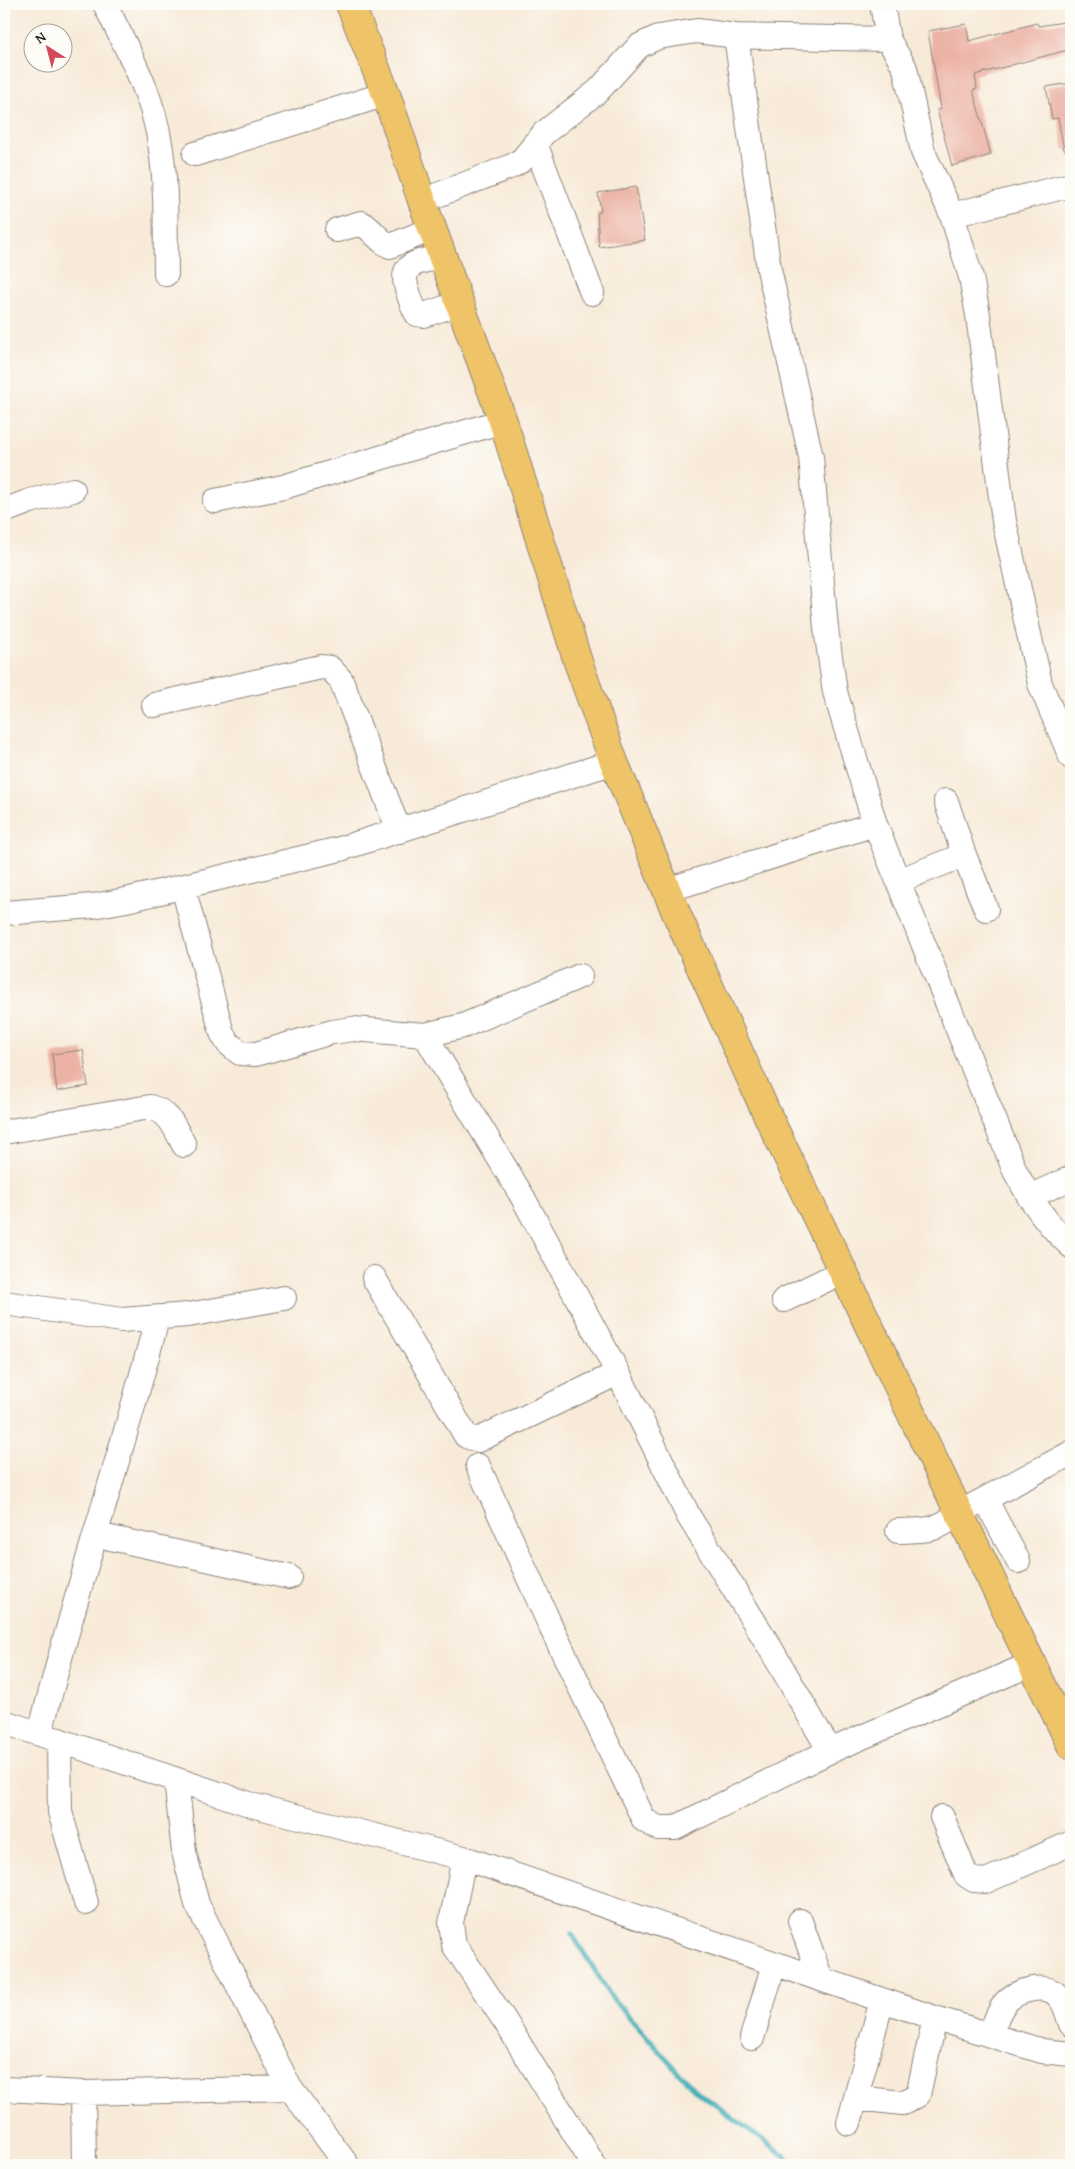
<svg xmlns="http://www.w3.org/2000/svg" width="1075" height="2169" font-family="'Gentium Book Plus',serif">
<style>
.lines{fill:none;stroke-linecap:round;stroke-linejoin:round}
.stream{stroke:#3dadb8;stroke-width:5}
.building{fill:#ecb2a5}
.minor-casing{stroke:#8a837a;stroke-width:26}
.major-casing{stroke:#8a837a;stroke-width:30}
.minor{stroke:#fff;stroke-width:24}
.major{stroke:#efc469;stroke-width:28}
</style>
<rect width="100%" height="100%" fill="#fdfcf7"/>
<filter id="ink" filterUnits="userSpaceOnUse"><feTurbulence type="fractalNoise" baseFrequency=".02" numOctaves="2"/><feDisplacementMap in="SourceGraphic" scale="10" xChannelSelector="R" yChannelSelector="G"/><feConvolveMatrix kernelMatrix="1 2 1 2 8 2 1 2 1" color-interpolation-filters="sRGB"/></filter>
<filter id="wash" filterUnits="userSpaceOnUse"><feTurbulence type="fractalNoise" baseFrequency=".0096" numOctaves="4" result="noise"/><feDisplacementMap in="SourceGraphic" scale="20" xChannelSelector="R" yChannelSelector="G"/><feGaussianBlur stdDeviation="1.12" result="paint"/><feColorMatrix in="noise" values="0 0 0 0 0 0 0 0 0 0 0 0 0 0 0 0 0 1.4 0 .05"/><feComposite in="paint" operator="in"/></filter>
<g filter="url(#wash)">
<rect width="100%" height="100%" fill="#f8ead8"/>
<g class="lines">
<path class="stream" d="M572 1934 612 1998 695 2090 785 2156 792 2165"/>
</g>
<g id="blocks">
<path class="building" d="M1071 21V49L975 75 977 89 973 90 991 155 952 166 937 110 941 109 928 31 966 24 969 41 1037 23 1038 26Z
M1071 83V150H1064L1058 118 1052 119 1046 87Z
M636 187 645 240 599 247 597 213 601 212 598 193Z
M83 1050 88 1086 57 1091 52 1054Z"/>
</g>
</g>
<g filter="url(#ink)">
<use href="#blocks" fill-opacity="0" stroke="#8a837a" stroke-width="1"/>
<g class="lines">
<g class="minor-casing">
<path id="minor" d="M105 4C119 34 137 65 148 97 169 153 165 215 166 274
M882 4 888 39 905 68 923 152 952 215 971 277 978 315 1004 521 1040 684 1071 757
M736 36 769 269 811 457 826 628 835 692 875 824 1015 1171C1030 1200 1047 1225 1071 1246
M535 143 592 293
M195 154 386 94
M422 201 512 166 522 160 544 133 598 91 639 46 658 37 697 31 736 36 888 39
M952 215 1071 185
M337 230 361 223C373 229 378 241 390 246L432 229
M442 257C421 262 398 261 407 289 410 298 412 306 417 314L424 315 460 303
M215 501 283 487 503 421
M4 511 30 501 73 490
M154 705 321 667 330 668 341 680 399 831
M946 801 964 855 986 909
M898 881 964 855
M183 887 222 1033 228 1043 240 1053 256 1054 332 1032 353 1029 425 1035 463 1026 580 976
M667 890 875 824
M4 913 93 906 126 900 340 849 614 762
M425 1035 522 1196 618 1373 689 1517 768 1644 830 1751
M4 1132 150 1107C170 1112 175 1128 184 1145
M1029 1197 1071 1178
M374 1278 466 1436 478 1440 618 1373
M784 1300 844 1271
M4 1303 122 1320 188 1315 284 1298
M478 1466 551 1627 644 1820 658 1828H675L830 1751 1031 1664
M985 1499 1018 1561
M898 1531C927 1530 935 1532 959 1513L1071 1453
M97 1535 289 1577
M4 1722 255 1806 464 1858 935 2018 1042 2051 1071 2054
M40 1734C74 1594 121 1458 157 1319
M59 1740 60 1812 86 1903
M176 1780 184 1852 197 1904 290 2088 347 2165
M942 1817 966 1875 974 1880 986 1881 1071 1843
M464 1858 451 1923 454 1945 505 2021 594 2165
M800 1921 821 1979
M990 2035C994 2024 998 2012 1005 2003 1016 1990 1046 1982 1058 1996 1065 2002 1068 2016 1071 2024
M752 2038 774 1964
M4 2089 83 2093 290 2088
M83 2093 84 2165
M856 2098 903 2103 918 2095 935 2018
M849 2123 882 2000"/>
</g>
<g class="major-casing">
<path id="major" d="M350 4 386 94 422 201 503 421 578 662 614 762 677 915 766 1112 1071 1745"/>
</g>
<use href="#minor" class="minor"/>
<use href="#major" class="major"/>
</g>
</g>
<rect width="1075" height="2169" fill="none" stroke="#fdfcf7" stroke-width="20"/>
<g transform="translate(48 48) rotate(324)"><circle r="24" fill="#fdfcf7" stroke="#a3a29f"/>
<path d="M0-4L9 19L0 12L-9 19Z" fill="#d1495b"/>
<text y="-8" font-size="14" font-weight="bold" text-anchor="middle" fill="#1c1c1c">N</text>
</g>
</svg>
